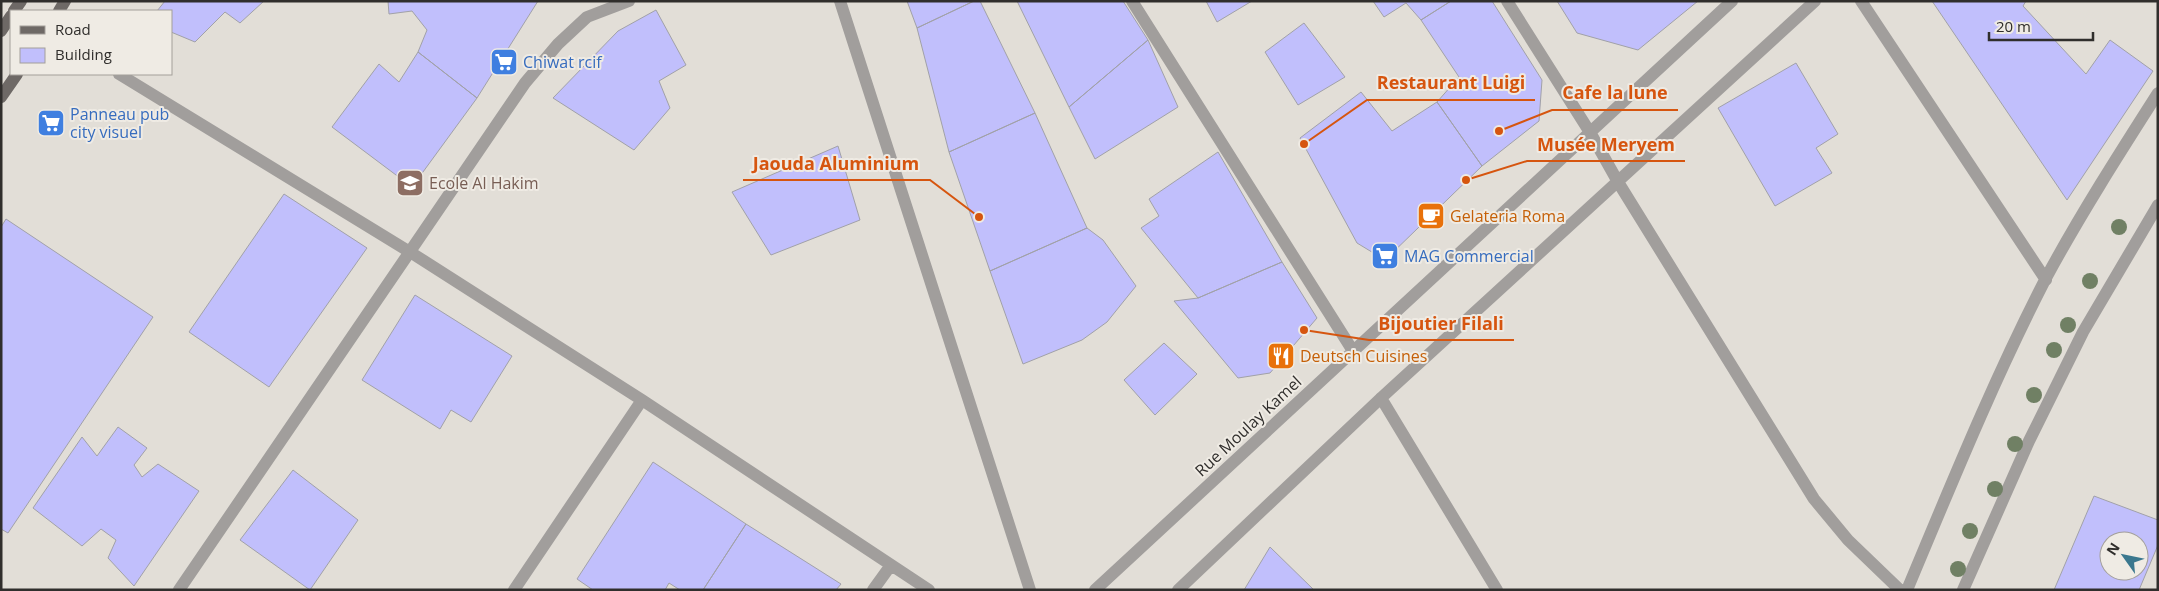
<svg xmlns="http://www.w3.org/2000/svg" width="2159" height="591" font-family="'Open Sans',sans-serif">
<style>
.building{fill:#c1bffc;stroke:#a1a1a8;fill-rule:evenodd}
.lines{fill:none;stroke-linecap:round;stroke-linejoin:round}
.minor{stroke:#a19e9c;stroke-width:12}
.major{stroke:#6e6966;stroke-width:12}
.tree{fill:#708064}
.labels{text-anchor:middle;stroke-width:4;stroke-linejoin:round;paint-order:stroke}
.shop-label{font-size:16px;fill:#366cbe;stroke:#efebe4;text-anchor:start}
.education-label{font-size:16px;fill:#785e54;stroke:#efebe4;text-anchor:start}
.food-label{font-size:16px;fill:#c56008;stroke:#efebe4;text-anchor:start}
.street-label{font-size:16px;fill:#302e2c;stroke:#efebe4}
.leader{fill:none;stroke:#d6550f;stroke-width:2}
.callout-dot{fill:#d6550f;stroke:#efebe4;stroke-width:2}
.callout-label{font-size:18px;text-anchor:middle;font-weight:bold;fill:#d6550f;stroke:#efebe4;stroke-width:4;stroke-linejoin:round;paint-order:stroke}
</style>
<rect width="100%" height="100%" fill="#e2ded7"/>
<path class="building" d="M165 1H264L240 23 225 12 195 42 171 32V11H157Z
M388 1H538L477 98 418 52 427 30 412 11 389 14Z
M907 1H974L917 28Z
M974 1H980L1035 113 949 152 917 28Z
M1017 1H1123L1148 40 1069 107Z
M1206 1H1252L1217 22Z
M1373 1H1451L1421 20 1406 3 1384 17Z
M1451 1H1492L1542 80 1539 121 1482 166 1437 102 1459 77 1421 20Z
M1557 1H1698L1638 50 1577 33Z
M1932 1H2026L2023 6 2086 74 2110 40 2153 71 2067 200Z
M656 10 686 65 659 81 670 108 634 150 553 98 618 31Z
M1304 23 1345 77 1298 105 1265 52Z
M1148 40 1178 107 1095 159 1069 107Z
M418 52 477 98 412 187 332 127 379 64 399 82Z
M1796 63 1838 134 1816 148 1832 173 1775 206 1718 108Z
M1361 92 1392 131 1437 102 1482 166 1385 260 1357 243 1300 138Z
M1035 113 1087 228 990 271 949 152Z
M838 146 860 220 771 255 732 192Z
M1218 152 1282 262 1198 298 1141 228 1159 216 1149 199Z
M284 194 367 248 269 387 189 332Z
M6 219 153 317 8 533 1 529V227Z
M1087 228 1103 240 1136 286 1107 322 1082 340 1023 364 990 271Z
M1282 262 1317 318 1270 373 1238 378 1174 301 1198 298Z
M415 295 512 356 471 422 451 410 440 429 362 380Z
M1164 343 1197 374 1155 415 1124 380Z
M118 427 147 448 134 465 142 477 158 464 199 491 134 586 108 558 116 540 101 529 82 546 33 508 82 437 97 456Z
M653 462 746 524 703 590H680L669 583 665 590H593L577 579Z
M293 470 358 520 310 590 240 540Z
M2094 496 2158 520V545L2139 590H2054ZM2109 541H2139V571H2109Z
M746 524 841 584 836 590H703Z
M1270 547 1314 590H1244Z"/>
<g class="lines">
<path class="minor" d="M840 1 1030 590
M1132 1 1353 351
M1507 1 1591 134 1618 182 1814 499 1848 540 1900 590
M1861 1 2046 280
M119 74 410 252 642 400 929 590
M1381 398 1497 590
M179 590 525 83 558 44 587 17 629 1
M514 590 642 400
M873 590 891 565
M1095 590 1732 1
M1178 590 1381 398 1815 1
M1907 590C1951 485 1994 379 2046 278 2080 215 2119 154 2158 93
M1963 590 2029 441 2083 332 2158 205"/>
<path class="major" d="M14 11 21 1
M59 11 65 1
M1 31 11 16
M1 97 17 74"/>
</g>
<g class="tree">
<circle cx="2119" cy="227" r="8"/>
<circle cx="2090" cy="281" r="8"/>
<circle cx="2068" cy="325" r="8"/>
<circle cx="2054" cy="350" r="8"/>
<circle cx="2034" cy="395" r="8"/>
<circle cx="2015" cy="444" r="8"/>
<circle cx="1995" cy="489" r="8"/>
<circle cx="1970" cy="531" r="8"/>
<circle cx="1958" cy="569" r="8"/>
</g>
<defs>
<g id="supermarket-square" transform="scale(1.4375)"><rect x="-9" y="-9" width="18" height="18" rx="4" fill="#3f7fe0" stroke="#efebe4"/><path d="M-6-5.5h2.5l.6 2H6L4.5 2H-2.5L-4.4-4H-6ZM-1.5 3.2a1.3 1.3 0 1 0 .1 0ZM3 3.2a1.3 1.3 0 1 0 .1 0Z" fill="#fff"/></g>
<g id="school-square" transform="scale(1.4375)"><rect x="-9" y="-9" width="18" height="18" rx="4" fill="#8d6e63" stroke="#efebe4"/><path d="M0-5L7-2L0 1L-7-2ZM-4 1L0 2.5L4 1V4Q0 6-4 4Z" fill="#fff"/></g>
<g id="cafe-square" transform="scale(1.4375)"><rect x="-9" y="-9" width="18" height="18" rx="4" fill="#e8710a" stroke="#efebe4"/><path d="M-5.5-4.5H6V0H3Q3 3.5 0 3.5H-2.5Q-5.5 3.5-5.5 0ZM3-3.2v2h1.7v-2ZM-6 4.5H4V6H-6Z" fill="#fff"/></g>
<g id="restaurant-square" transform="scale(1.4375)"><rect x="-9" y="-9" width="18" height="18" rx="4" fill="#e8710a" stroke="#efebe4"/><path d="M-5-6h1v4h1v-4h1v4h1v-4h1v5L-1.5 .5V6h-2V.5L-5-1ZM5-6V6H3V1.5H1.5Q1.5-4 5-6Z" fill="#fff"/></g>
</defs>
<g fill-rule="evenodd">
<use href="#supermarket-square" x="504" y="62"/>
<use href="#supermarket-square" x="51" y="123"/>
<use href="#school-square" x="410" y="183"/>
<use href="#cafe-square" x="1431" y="216"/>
<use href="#supermarket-square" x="1385" y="256"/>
<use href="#restaurant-square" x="1281" y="356"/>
</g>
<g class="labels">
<g class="shop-label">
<text x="523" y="68">Chiwat rcif</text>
<text x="70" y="120">Panneau pub<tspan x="70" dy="18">city visuel</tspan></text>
<text x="1404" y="262">MAG Commercial</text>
</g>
<g class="education-label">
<text x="429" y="189">Ecole Al Hakim</text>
</g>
<g class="food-label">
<text x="1450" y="222">Gelateria Roma</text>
<text x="1300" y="362">Deutsch Cuisines</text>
</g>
<g class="street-label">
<text transform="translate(1248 426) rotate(-43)" y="6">Rue Moulay Kamel</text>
</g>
</g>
<path class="leader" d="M1304 144L1367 100H1535M1499 131L1552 110H1678M1466 180L1527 161H1685M979 217L930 180H743M1304 330L1369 340H1514"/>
<g class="callout-dot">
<circle cx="1304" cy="144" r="5"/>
<circle cx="1499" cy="131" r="5"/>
<circle cx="1466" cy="180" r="5"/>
<circle cx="979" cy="217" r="5"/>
<circle cx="1304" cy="330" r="5"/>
</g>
<g class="callout-label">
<text x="1451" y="89">Restaurant Luigi</text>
<text x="1615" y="99">Cafe la lune</text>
<text x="1606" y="151">Musée Meryem</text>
<text x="836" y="170">Jaouda Aluminium</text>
<text x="1441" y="330">Bijoutier Filali</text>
</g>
<rect width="2159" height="591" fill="none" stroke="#302e2c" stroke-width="5"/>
<rect x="10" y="10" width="162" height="65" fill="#efebe4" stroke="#a39f9a"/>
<rect x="20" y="26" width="25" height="8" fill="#6e6966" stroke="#a39f9a"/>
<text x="55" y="35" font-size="15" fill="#302e2c">Road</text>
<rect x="20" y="48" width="25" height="15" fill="#c1bffc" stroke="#a39f9a"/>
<text x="55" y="60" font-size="15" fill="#302e2c">Building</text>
<g transform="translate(2124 556) rotate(303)"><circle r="24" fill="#efebe4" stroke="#a39f9a"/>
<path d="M0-4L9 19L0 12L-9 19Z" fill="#3a778e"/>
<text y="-8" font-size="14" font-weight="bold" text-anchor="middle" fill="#302e2c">N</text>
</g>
<path d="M1989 32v8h104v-8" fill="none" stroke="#302e2c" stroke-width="2.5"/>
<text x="1996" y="32" font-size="15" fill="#302e2c" stroke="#efebe4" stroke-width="4" paint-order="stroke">20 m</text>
</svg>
